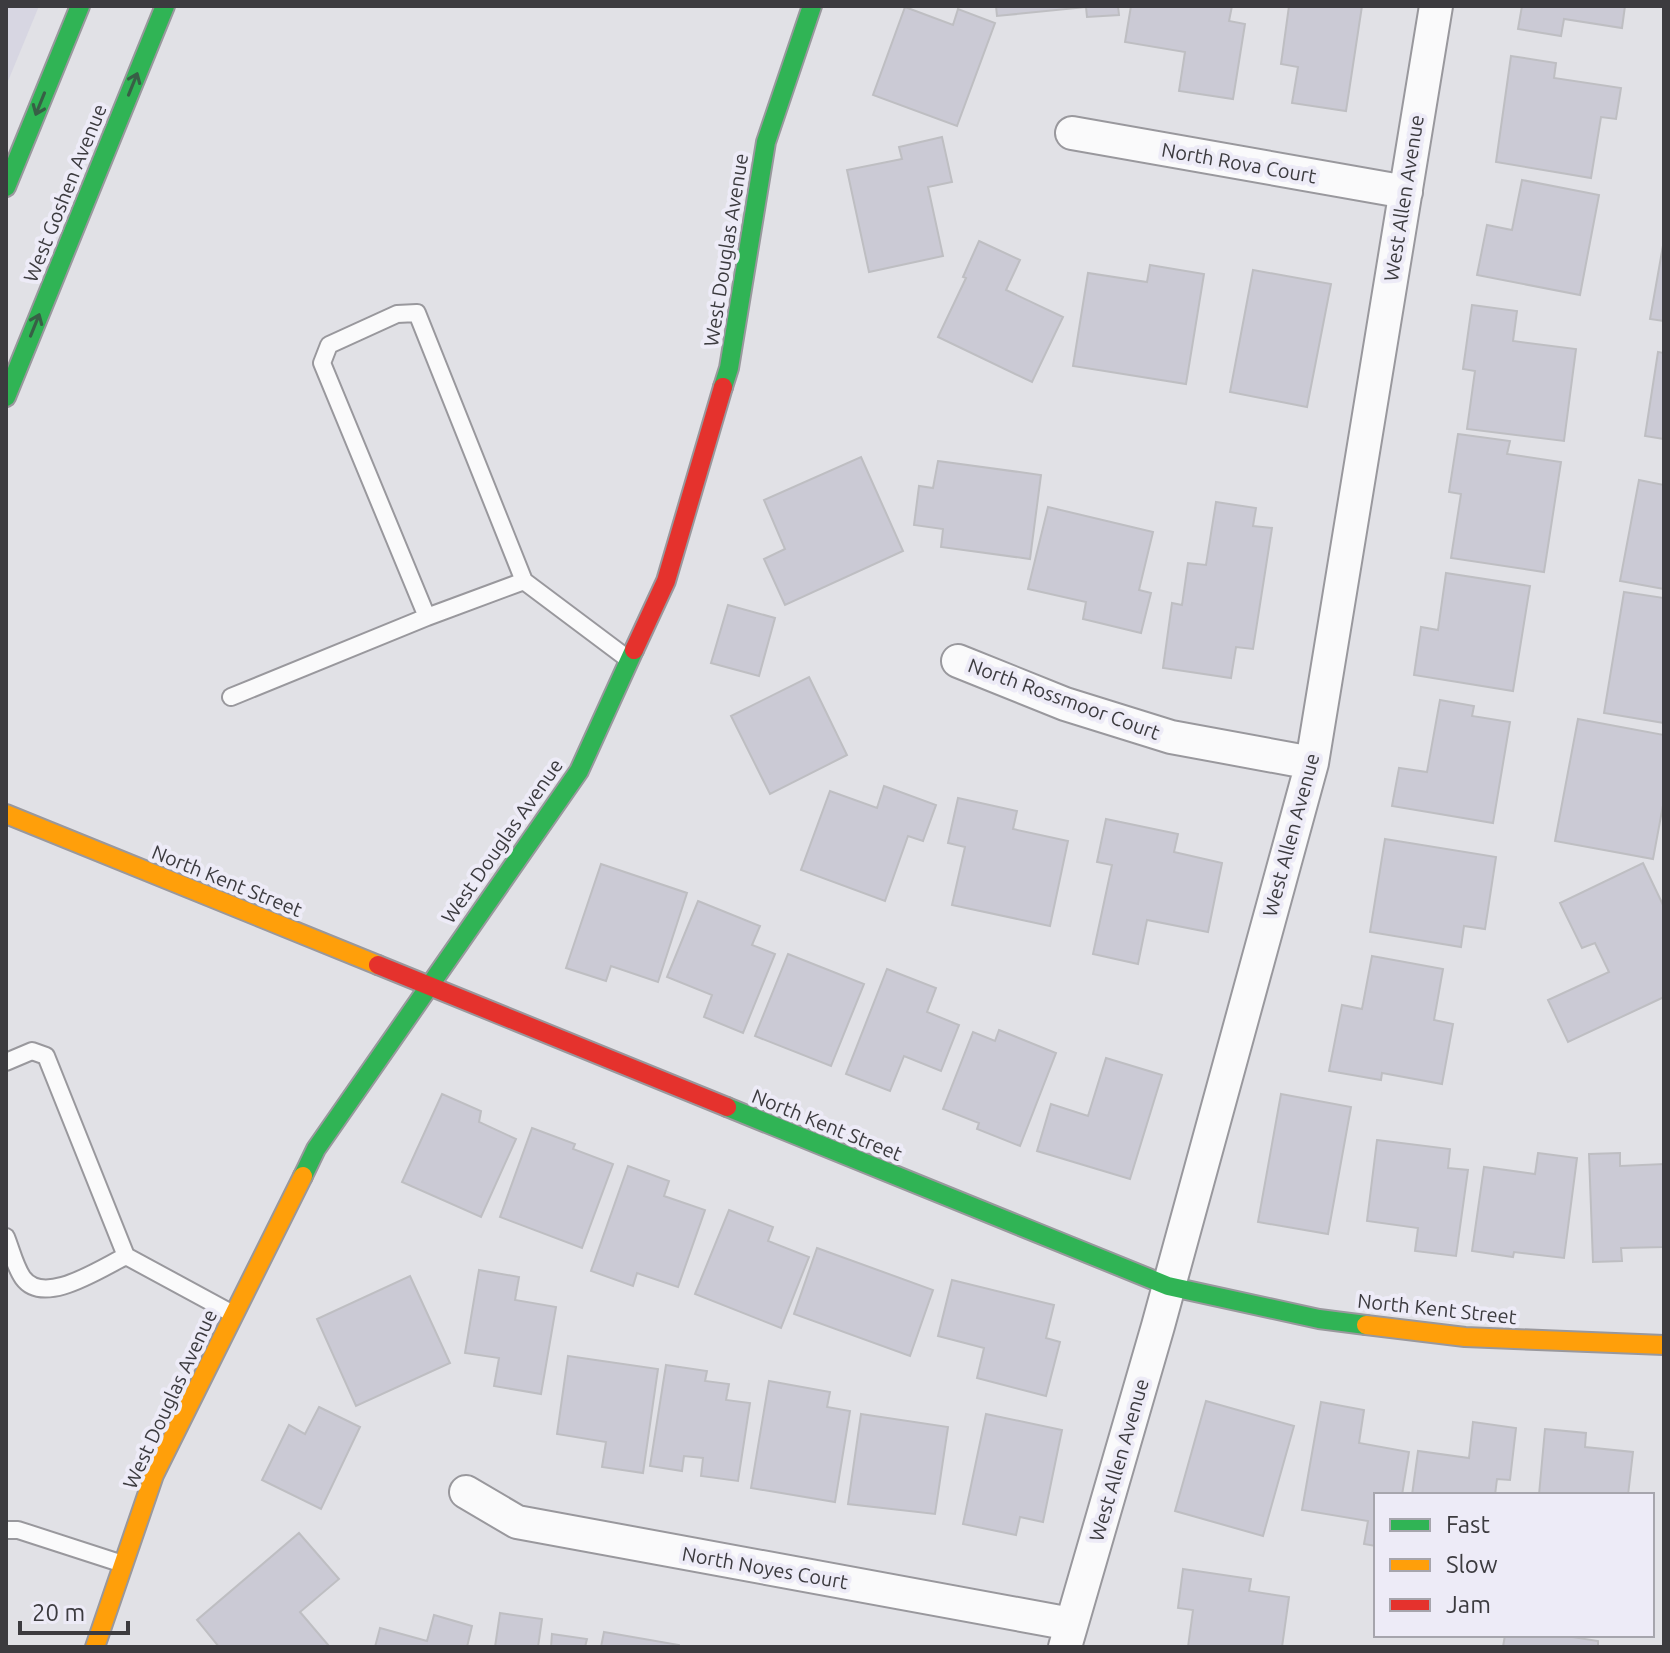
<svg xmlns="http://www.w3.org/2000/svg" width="1670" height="1653" font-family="Ubuntu,sans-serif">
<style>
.built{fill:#d7d6e2}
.building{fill:#cbcad5;stroke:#bebec2;stroke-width:2}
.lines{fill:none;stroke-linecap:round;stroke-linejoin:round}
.lane-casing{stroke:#99989d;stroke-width:20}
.street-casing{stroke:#99989d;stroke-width:36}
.fast-casing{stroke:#99989d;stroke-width:22}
.slow-casing{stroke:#99989d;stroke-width:22}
.jam-casing{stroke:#99989d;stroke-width:22}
.lane{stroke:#fafafb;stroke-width:16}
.street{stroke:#fafafb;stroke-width:32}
.fast{stroke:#30b455;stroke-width:18}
.slow{stroke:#ff9f0a;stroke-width:18}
.jam{stroke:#e5322d;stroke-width:18}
.oneway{stroke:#385f46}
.labels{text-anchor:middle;stroke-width:8;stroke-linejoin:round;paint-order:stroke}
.street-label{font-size:20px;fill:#3c3b3f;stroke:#edebf7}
</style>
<rect width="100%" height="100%" fill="#e1e1e6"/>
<path class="built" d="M6 6H39L6 86Z"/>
<path class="building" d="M996 6H1118L1119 15 1087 17 1086 7 997 16Z
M1131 6H1232L1229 21 1245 24 1233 99 1179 91 1185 52 1125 42Z
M1289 6H1362L1346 111 1292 103 1298 67 1281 64Z
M1522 6H1625L1622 28 1564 19 1561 36 1518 29Z
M905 7 953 25 958 9 995 23 957 126 873 95Z
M1511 56 1556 63 1554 78 1621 88 1616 119 1601 117 1591 178 1496 162Z
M942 137 952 182 928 187 943 256 869 272 847 170 902 159 899 147Z
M1522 180 1599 195 1580 295 1477 275 1487 225 1512 230Z
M1664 240V321L1650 319Z
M979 241 1020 260 1006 290 1063 317 1032 382 938 337 966 278 963 277Z
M1150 265 1204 274 1186 384 1073 366 1088 273 1147 282Z
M1253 270 1331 284 1307 407 1230 392Z
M1472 305 1517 311 1513 341 1576 349 1564 441 1467 429 1475 371 1463 369Z
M1658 352 1664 353V439L1645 436Z
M1458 434 1510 441 1507 454 1561 462 1544 572 1451 558 1461 494 1449 492Z
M861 457 903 551 785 605 764 559 785 549 764 500Z
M938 461 1041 475 1030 559 941 547 943 529 914 525 919 486 933 488Z
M1639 480 1664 485V589L1620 581Z
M1216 502 1256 508 1253 526 1272 528 1253 649 1236 647 1231 678 1163 668 1172 603 1182 605 1188 563 1206 565Z
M1048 507 1153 532 1139 590 1151 593 1141 633 1083 619 1086 602 1028 589Z
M1446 573 1530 586 1513 691 1414 675 1421 627 1438 630Z
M1624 592 1664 598V723L1604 713Z
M728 605 775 618 759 676 711 663Z
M809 677 847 755 770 794 731 716Z
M1440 700 1474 706 1472 716 1510 722 1493 823 1392 806 1399 768 1427 772Z
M1578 719 1664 735V800L1653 859 1555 841Z
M884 786 936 805 923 841 908 836 885 901 801 870 830 791 877 808Z
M958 798 1017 811 1013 829 1068 841 1050 926 952 905 965 847 948 843Z
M1106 819 1178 834 1174 852 1222 863 1208 932 1147 920 1138 964 1093 954 1112 865 1097 862Z
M1385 839 1496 857 1485 929 1464 926 1461 947 1370 932Z
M1643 863 1664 907V997L1568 1042 1548 1000 1609 972 1595 943 1582 948 1560 903Z
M601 864 687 893 658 982 611 966 606 981 566 968Z
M698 901 760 926 752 945 775 954 743 1033 704 1017 712 995 667 977Z
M788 954 864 984 831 1066 755 1036Z
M1372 956 1443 969 1434 1020 1453 1024 1442 1084 1382 1073 1381 1080 1329 1071 1342 1005 1362 1009Z
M887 969 936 988 927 1012 959 1025 941 1071 904 1056 890 1091 846 1074Z
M999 1030 1056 1053 1020 1146 977 1129 979 1123 943 1109 973 1032 995 1041Z
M1106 1058 1162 1075 1130 1179 1037 1151 1051 1104 1088 1116Z
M442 1094 481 1111 479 1122 516 1139 481 1217 402 1182Z
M1281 1094 1351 1107 1328 1234 1258 1222Z
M532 1128 575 1144 573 1149 613 1164 582 1248 500 1217Z
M1377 1140 1450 1149 1448 1168 1468 1170 1456 1256 1415 1251 1418 1228 1367 1221Z
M1538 1153 1577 1158 1564 1258 1514 1252 1513 1257 1472 1251 1484 1167 1535 1174Z
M1620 1153V1166L1664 1164V1247L1621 1248 1622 1261 1593 1262 1589 1154Z
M628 1166 669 1181 664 1196 705 1210 678 1287 637 1273 633 1286 591 1271Z
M729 1210 773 1227 768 1241 809 1257 781 1328 695 1294Z
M817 1248 933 1290 910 1356 794 1314Z
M479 1270 519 1277 515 1300 556 1307 541 1394 494 1386 499 1358 465 1353Z
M410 1276 450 1363 356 1406 317 1319Z
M952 1280 1054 1305 1046 1338 1060 1342 1046 1396 977 1378 984 1348 938 1336Z
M568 1356 658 1369 643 1473 602 1467 606 1442 557 1434Z
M666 1365 707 1371 705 1381 729 1384 726 1400 750 1403 738 1481 701 1476 703 1458 684 1456 682 1471 650 1466Z
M769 1381 830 1392 827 1407 850 1411 835 1502 751 1488Z
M1206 1401 1294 1426 1263 1536 1175 1511Z
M1321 1402 1364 1410 1359 1443 1409 1452 1402 1495H1376V1546L1364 1544 1368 1521 1302 1510Z
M319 1407 360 1427 321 1509 262 1480 289 1425 305 1434Z
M861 1414 948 1427 935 1514 848 1504Z
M986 1414 1062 1430 1043 1522 1020 1517 1016 1535 963 1524Z
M1473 1422 1516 1428 1510 1480 1497 1479 1495 1495H1412L1418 1451 1469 1458Z
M1545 1429 1586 1433 1585 1447 1633 1452 1628 1495H1539Z
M299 1533 339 1579 300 1612 329 1646 219 1647 197 1620Z
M1183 1569 1251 1579 1249 1591 1289 1597 1282 1647H1188L1193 1610 1178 1608Z
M500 1613 542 1619 538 1647H495Z
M434 1615 472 1626 467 1647H375L380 1628 427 1641Z
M604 1632 679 1645V1647H601Z
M552 1634 587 1639 585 1647H551Z
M1505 1635H1560L1598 1641V1647H1503Z"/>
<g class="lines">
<g class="lane-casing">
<path id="lane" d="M524 581 427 617 322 363 329 345 397 314 417 313 524 581 628 659
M231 697 427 617
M6 1062 32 1051 46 1056 126 1256 233 1314
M6 1237C11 1249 15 1267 23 1278 44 1307 101 1268 126 1256
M6 1530H18L123 1564"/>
</g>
<g class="street-casing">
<path id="street" d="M1072 133 1406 192
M958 661 1065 704 1171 737 1312 763
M466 1492 517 1522 1071 1624
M1065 1647 1158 1326 1312 763 1436 6"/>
</g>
<g class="fast-casing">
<path id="fast" d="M6 187 80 6
M723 387 729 368 766 142 812 6
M6 397 165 6
M727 1107 1168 1286 1319 1319 1366 1325
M303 1176 316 1149 579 771 634 650"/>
</g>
<g class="slow-casing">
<path id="slow" d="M6 814 378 965
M1366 1325 1465 1337 1664 1345
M95 1647 154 1475 303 1176"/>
</g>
<g class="jam-casing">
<path id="jam" d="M634 650 666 581 723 387
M378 965 727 1107"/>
</g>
<use href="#lane" class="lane"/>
<use href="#street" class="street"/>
<use href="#fast" class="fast"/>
<use href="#slow" class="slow"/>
<use href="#jam" class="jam"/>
</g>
<defs><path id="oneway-shaft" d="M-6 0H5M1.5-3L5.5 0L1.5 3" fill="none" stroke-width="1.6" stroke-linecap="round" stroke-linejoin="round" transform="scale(2)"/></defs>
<g class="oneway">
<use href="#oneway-shaft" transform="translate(133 84) rotate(-68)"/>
<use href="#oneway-shaft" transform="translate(40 104) rotate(112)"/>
<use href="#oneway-shaft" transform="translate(35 325) rotate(-68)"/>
</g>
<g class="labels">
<g class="street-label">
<text transform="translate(1239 163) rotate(10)" y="7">North Rova Court</text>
<text transform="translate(65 193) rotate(-68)" y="7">West Goshen Avenue</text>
<text transform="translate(1404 198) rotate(-81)" y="7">West Allen Avenue</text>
<text transform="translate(726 250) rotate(-81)" y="7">West Douglas Avenue</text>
<text transform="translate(1064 699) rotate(20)" y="7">North Rossmoor Court</text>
<text transform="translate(1291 835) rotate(-75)" y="7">West Allen Avenue</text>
<text transform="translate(502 841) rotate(-55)" y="7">West Douglas Avenue</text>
<text transform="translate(227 881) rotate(22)" y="7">North Kent Street</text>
<text transform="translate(827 1125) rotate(22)" y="7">North Kent Street</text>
<text transform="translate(1437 1309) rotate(6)" y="7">North Kent Street</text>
<text transform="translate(170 1399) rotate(-65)" y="7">West Douglas Avenue</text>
<text transform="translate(1119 1460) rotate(-74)" y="7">West Allen Avenue</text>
<text transform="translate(765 1568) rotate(10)" y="7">North Noyes Court</text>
</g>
</g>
<rect width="1670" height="1653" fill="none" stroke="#3c3b3f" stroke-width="16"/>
<rect x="1374" y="1493" width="280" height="144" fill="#edebf7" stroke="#a6a5ad" stroke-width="2"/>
<rect x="1390" y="1519" width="40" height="12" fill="#30b455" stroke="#a6a5ad" stroke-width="2"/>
<text x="1446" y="1533" font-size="24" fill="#3c3b3f">Fast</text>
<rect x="1390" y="1559" width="40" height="12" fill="#ff9f0a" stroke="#a6a5ad" stroke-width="2"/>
<text x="1446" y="1573" font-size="24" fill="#3c3b3f">Slow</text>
<rect x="1390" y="1599" width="40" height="12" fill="#e5322d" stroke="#a6a5ad" stroke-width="2"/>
<text x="1446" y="1613" font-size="24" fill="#3c3b3f">Jam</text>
<path d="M20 1621v12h108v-12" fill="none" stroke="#3c3b3f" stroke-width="4"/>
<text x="32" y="1621" font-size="24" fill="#3c3b3f" stroke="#edebf7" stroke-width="6" paint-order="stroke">20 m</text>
</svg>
